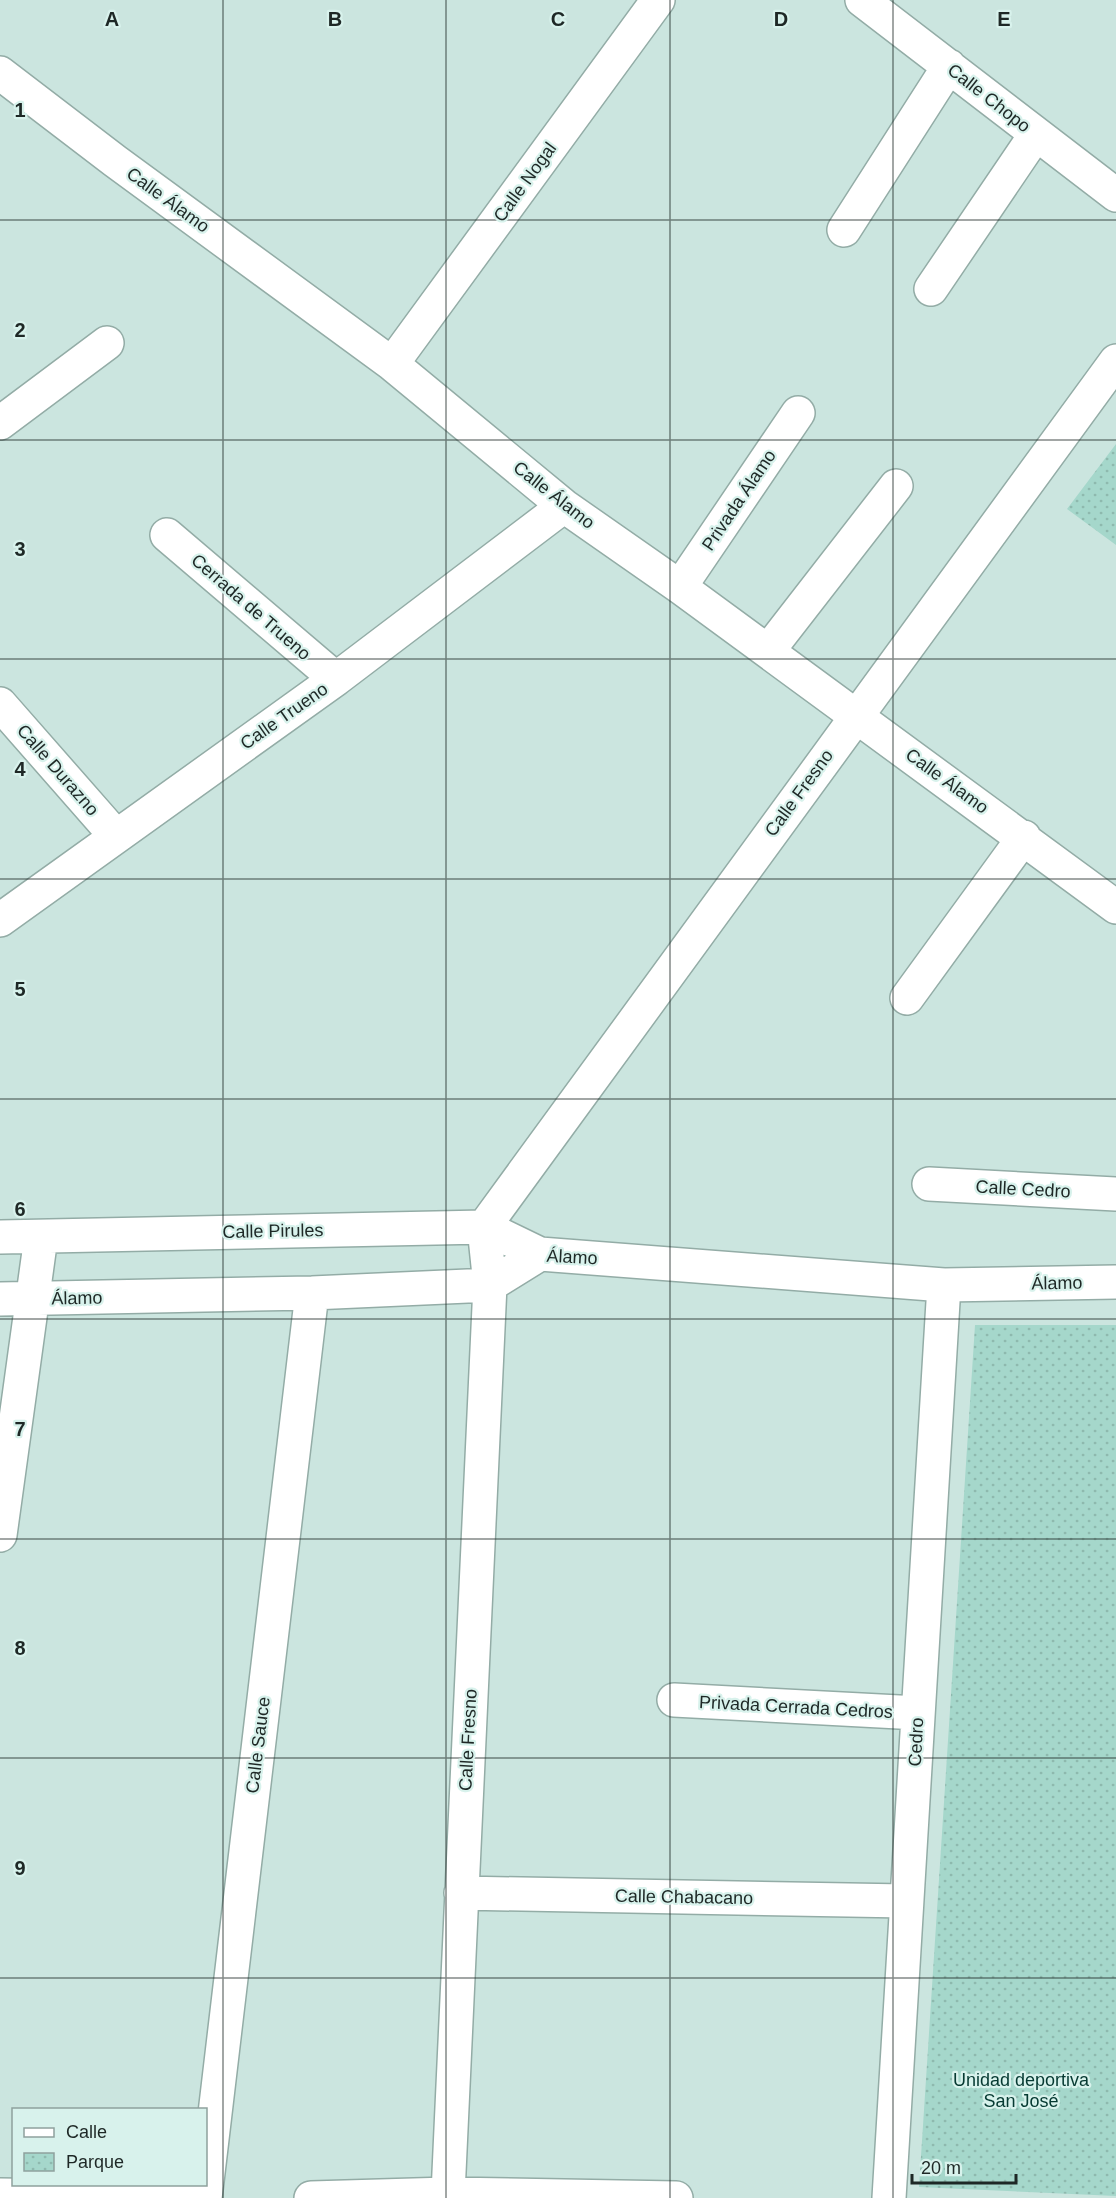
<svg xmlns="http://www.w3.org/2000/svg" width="1116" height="2198" font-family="Arial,sans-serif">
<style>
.park{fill:url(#park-dots)}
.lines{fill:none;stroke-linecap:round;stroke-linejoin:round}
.minor-casing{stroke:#93aca6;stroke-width:36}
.minor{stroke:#fff;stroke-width:33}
.grid{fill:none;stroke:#1e2826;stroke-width:1.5;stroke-opacity:0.55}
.labels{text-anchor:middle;stroke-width:4.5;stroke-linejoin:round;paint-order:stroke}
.street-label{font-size:18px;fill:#1e2826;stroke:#d8f2ec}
.park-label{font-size:18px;fill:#063a32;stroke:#d8f2ec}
.grid-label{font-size:20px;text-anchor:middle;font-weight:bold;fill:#1e2826;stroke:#d8f2ec;stroke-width:4.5;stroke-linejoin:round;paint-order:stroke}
</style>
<defs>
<pattern id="park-dots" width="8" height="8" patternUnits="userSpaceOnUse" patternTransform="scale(1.5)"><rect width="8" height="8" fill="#a5d7cb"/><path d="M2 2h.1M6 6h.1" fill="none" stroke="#8eb9ae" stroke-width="1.8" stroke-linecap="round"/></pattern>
</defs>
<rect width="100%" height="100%" fill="#cbe5df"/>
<path class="park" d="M1116 444V545L1067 509Z
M975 1325H1116V2196L919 2187Z"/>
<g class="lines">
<g class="minor-casing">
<path id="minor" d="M862 0 1116 195
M0 73 115 161 392 364 564 506 680 587 1116 907
M844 230 949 66
M931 289 1036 134
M392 364 658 0
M0 423 107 343
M167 535 336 679
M680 587 798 413
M768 651 896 486
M0 704 115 835
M0 920 336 679 564 506
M907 998 1024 837
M929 1184 1116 1194
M484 1227 1116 361
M0 1237 484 1227 540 1254
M0 1299 312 1293 490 1285 540 1254 944 1285 1116 1282
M0 1535 41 1237
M674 1700 918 1713
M461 1893 906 1901
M448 2194 490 1285 484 1227
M0 2195 185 2198
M205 2198 312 1293
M311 2198 448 2194 676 2198
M889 2198 944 1285"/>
</g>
<use href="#minor" class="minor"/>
</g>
<path class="grid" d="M223 0V2198M446 0V2198M670 0V2198M893 0V2198M0 220H1116M0 440H1116M0 659H1116M0 879H1116M0 1099H1116M0 1319H1116M0 1539H1116M0 1758H1116M0 1978H1116"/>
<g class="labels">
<g class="street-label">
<text transform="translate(989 98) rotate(38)" y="6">Calle Chopo</text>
<text transform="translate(525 182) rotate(-54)" y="6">Calle Nogal</text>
<text transform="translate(168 200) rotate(36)" y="6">Calle Álamo</text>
<text transform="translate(554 495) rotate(38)" y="6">Calle Álamo</text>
<text transform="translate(739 500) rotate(-56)" y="6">Privada Álamo</text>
<text transform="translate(251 607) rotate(41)" y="6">Cerrada de Trueno</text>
<text transform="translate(284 716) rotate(-35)" y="6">Calle Trueno</text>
<text transform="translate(58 770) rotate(49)" y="6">Calle Durazno</text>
<text transform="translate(947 781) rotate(36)" y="6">Calle Álamo</text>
<text transform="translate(799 793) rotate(-54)" y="6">Calle Fresno</text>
<text transform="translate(1023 1189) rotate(3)" y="6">Calle Cedro</text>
<text transform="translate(273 1231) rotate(-1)" y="6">Calle Pirules</text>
<text transform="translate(572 1257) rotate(3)" y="6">Álamo</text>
<text transform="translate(1057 1283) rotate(-1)" y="6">Álamo</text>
<text transform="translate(77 1298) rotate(-1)" y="6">Álamo</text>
<text transform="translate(796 1707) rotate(3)" y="6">Privada Cerrada Cedros</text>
<text transform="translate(468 1740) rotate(-87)" y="6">Calle Fresno</text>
<text transform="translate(916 1742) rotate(-87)" y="6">Cedro</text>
<text transform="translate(258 1745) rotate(-83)" y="6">Calle Sauce</text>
<text transform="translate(684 1897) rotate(1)" y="6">Calle Chabacano</text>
</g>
<g class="park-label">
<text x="1021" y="2086">Unidad deportiva<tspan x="1021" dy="21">San José</tspan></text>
</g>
</g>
<g class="grid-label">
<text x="112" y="26">A</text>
<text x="335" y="26">B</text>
<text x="558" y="26">C</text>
<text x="781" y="26">D</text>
<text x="1004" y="26">E</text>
<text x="20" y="117">1</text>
<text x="20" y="337">2</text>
<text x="20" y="556">3</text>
<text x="20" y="776">4</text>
<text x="20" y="996">5</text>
<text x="20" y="1216">6</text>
<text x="20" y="1436">7</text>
<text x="20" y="1655">8</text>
<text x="20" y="1875">9</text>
</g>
<rect x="12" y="2108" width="195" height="78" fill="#d8f2ec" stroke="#8ea19d" stroke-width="1.5"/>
<rect x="24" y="2128" width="30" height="9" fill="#ffffff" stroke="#8ea19d" stroke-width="1.5"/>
<text x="66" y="2138" font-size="18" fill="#1e2826">Calle</text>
<rect x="24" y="2153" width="30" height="18" fill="url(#park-dots)" stroke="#8ea19d" stroke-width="1.5"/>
<text x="66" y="2168" font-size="18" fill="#1e2826">Parque</text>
<path d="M912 2174v9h104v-9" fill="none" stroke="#1e2826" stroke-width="3"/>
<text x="921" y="2174" font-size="18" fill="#1e2826" stroke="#d8f2ec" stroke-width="4.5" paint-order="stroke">20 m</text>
</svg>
